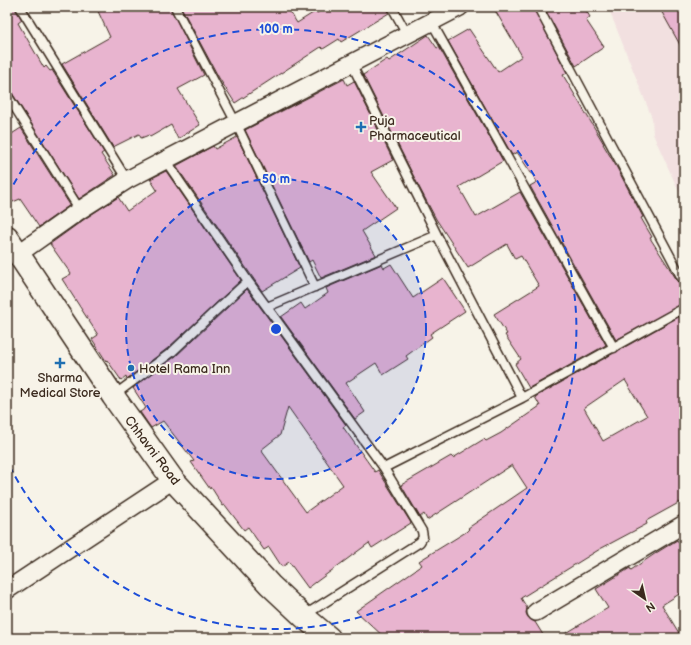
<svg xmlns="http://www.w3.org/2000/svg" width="691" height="645" font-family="'Balsamiq Sans',sans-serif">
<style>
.built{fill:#f2e0e0}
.building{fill:#e8b4cf;stroke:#3b2a1e;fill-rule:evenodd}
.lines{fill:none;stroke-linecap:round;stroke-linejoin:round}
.service-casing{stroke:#3b2a1e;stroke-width:11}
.minor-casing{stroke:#3b2a1e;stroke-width:20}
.secondary-casing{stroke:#3b2a1e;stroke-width:25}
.service{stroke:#f7f3e8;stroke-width:8}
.minor{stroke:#f7f3e8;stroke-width:17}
.secondary{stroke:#f7f3e8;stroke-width:22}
.ring{fill:none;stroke:#1d4ed8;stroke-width:2;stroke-dasharray:7 5}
.poi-dot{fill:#1f6fb2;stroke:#f7f3e8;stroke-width:1.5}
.labels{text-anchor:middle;stroke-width:4;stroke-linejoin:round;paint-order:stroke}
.poi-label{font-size:13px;fill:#3b2a1e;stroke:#f7f3e8;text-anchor:start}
.street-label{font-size:13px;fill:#3b2a1e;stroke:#f7f3e8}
.centre{fill:#1d4ed8;stroke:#f7f3e8;stroke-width:2}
.ring-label{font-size:12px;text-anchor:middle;font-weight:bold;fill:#1d4ed8;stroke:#f7f3e8;stroke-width:4;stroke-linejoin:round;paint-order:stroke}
</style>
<rect width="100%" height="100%" fill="#f7f3e8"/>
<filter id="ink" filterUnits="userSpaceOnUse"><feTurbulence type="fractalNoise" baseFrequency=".025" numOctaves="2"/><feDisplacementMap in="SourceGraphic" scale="8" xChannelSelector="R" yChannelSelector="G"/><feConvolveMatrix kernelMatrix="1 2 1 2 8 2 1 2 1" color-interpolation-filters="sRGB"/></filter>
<g filter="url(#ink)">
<path class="built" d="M608 7H684V203L653 134 652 118Z"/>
<path class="building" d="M7 7H15L22 20 18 23 44 68 46 66 50 71 52 70 104 152 101 154 115 175 79 199 7 85Z
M96 7H170L204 75 178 89 200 125 178 139 171 125 150 137 149 135 141 138 139 134 113 147 62 64 110 37Z
M181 7H287L297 23 316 11 317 13 326 7H387L389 13 341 42 339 39 323 49 321 47 235 103 219 78Z
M493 7H533L567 73 563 75 604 144H603L616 166 643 217 641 218 652 237 650 238 684 291V303L616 340 530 186 537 182 517 152 512 155 448 41 469 29 498 72 522 56Z
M544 7H584L590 17 586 20 604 47 576 66Z
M659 7H684V52Z
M428 35 437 48 439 47 503 161 459 187 476 217 520 192 606 345 529 388 515 364 521 359 505 335 507 334 494 314 539 286 521 256 515 259 507 244 468 268 436 219 419 187 363 75 387 59 389 61Z
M344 79 347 85 354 81 393 160 371 172 396 208 362 231 376 255 321 278 312 260 309 262 245 130Z
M21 128 70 205 39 227 20 199 13 202 7 193V137Z
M237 137 300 268 262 291 176 166 213 146 215 149Z
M166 171 241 280 168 348 127 379 126 376 121 380 107 360 106 361 92 339 98 335 62 279 71 274 50 244 86 218 118 197 127 211 157 190 150 179Z
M382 264 384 268 391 264 413 298 443 278 465 311 430 334 432 337 406 356 408 359 383 375 376 363 346 383 365 412 355 419 281 317 301 303 305 309 328 293 326 288Z
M247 289 346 425 343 427 375 472 378 470 411 523 372 548 369 543 308 588 289 562 282 567 269 547 264 550 248 527 244 530 225 505 223 506 211 487 210 489 191 462 194 461 163 421 151 428 140 412 146 408 133 388 176 356ZM288 407 343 485 306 512 261 450 280 435Z
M684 314V500L646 521 647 524 600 549 521 598 527 608 526 613 528 617 531 620 535 622 545 638H385L356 611 422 565 419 561 466 532 469 529 468 528 527 488 512 465 427 520 424 514 420 517 401 485 451 456 453 458 484 439 486 441 501 433 540 406 535 397ZM625 380 647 416 603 441 584 408Z
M677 540 684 550V591L662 605 682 638H558L608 608 596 589 630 568 631 570 656 553Z"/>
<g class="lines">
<g class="service-casing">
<path id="service" d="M20 7 127 180
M175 7 236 123 315 287
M392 7 407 34
M538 7 684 282
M431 21 614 348
M351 63 437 235 522 398
M7 95 80 210
M165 160 248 281 384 468 422 531 423 537 420 542 305 615
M267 307 437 235
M113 396 172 352 211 315 248 281
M384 468 522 398 684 308"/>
</g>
<g class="minor-casing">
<path id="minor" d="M18 254 80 210 127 180 460 7
M7 590 173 480
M536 612 684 524"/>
</g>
<g class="secondary-casing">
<path id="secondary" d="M7 237 113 396 173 480 270 585 303 616 329 638"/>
</g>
<use href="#service" class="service"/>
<use href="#minor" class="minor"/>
<use href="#secondary" class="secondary"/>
</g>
</g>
<circle cx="276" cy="329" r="150" fill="#1d4ed8" fill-opacity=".12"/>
<g class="ring">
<circle cx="276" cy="329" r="150"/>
<path d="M8 195A300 300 0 1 1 8 463"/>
</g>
<g class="poi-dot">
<path d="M359 121h4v4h4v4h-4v4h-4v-4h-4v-4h4z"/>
<path d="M58 357h4v4h4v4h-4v4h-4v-4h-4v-4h4z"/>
<circle cx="131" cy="368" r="4"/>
</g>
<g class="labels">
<g class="poi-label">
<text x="369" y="125">Puja<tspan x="369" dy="15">Pharmaceutical</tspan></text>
<text x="139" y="373">Hotel Rama Inn</text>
<text x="60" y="382" text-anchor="middle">Sharma<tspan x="60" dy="15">Medical Store</tspan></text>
</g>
<g class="street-label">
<text transform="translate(153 450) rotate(53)" y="5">Chhavni Road</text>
</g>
</g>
<circle cx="276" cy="329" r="6" class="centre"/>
<g class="ring-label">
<text x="276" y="33">100 m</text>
<text x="276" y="183">50 m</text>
</g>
<rect width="691" height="645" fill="none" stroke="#f7f3e8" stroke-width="24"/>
<rect x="12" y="12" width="667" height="621" fill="none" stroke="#3b2a1e" stroke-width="1.5" filter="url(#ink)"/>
<g transform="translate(645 599) rotate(146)" stroke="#f7f3e8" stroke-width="3" paint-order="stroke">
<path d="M0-3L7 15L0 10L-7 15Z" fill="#3b2a1e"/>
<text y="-6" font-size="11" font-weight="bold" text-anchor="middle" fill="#3b2a1e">N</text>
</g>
</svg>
